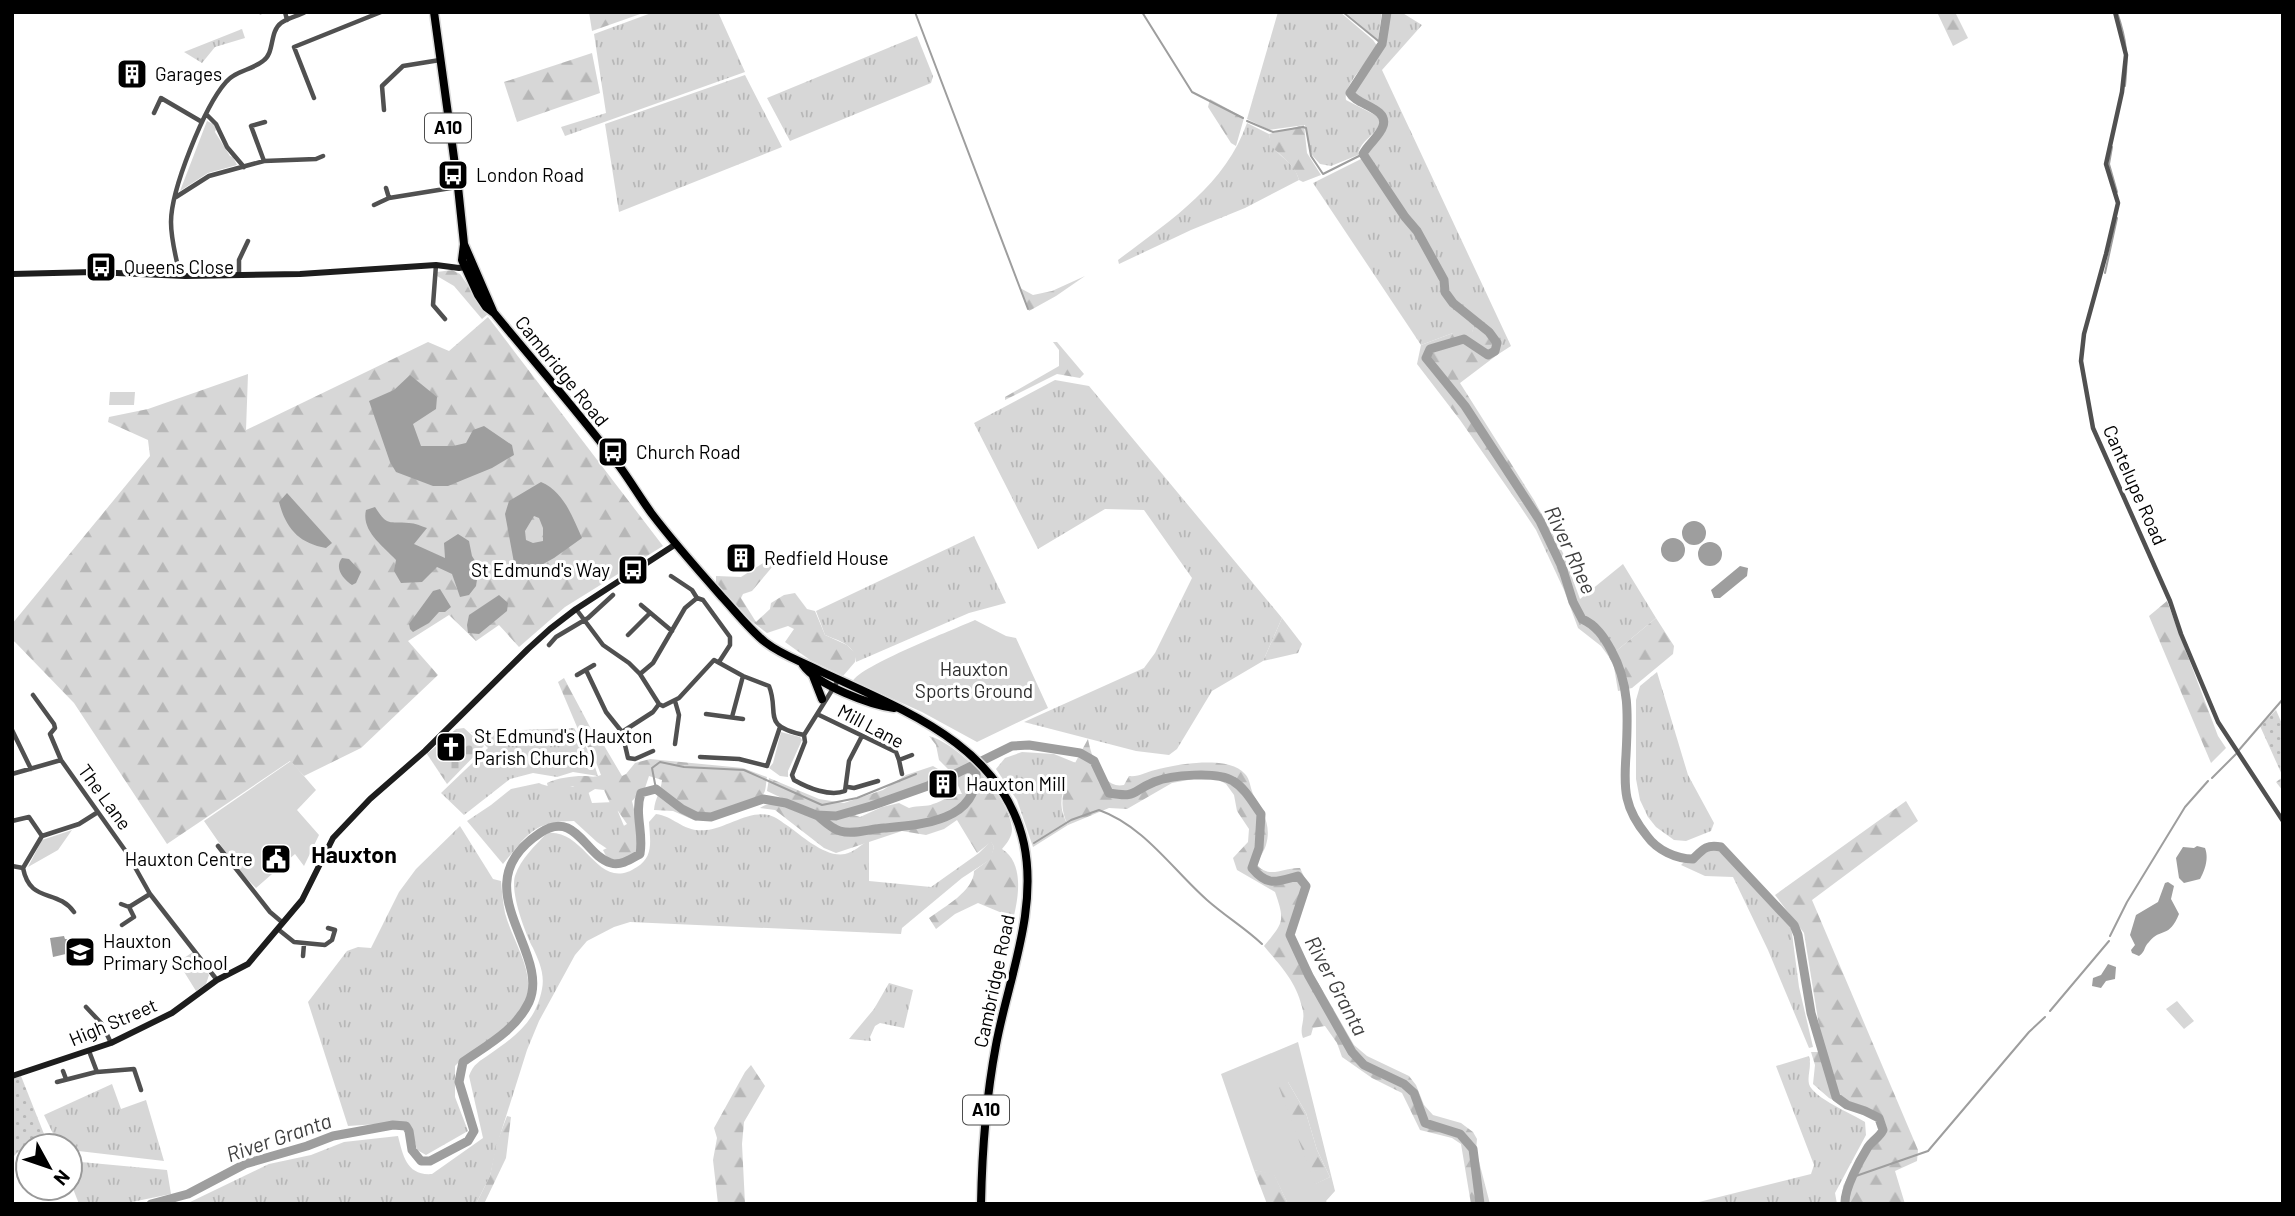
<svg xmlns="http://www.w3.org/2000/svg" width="2295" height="1216" font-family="Barlow,sans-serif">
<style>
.grass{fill:url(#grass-tufts)}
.forest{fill:url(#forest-firs)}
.cemetery{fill:url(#cemetery-stones)}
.park{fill:#d7d7d7;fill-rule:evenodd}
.garden{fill:url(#garden-dots)}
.water{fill:#9e9e9e;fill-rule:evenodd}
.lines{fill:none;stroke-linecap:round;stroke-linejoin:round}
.stream{stroke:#9e9e9e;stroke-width:2}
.river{stroke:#9e9e9e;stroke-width:9}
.highway-casing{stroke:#dbdbdb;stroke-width:11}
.street{stroke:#505050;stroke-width:4.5}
.secondary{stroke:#1d1d1d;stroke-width:6}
.highway{stroke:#000;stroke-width:8}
.labels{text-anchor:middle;stroke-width:6;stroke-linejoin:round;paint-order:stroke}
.shield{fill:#fff;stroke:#4c4c4c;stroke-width:2}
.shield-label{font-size:18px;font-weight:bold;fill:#000}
.poi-label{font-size:19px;fill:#000;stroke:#fff;text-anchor:start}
.street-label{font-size:19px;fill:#000;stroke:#fff}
.park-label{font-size:19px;fill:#2e2e2e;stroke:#fff}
.water-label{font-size:21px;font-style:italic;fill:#3f3f3f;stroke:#fff}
.quarter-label{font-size:23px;font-weight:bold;fill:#000;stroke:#fff}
</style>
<defs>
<pattern id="grass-tufts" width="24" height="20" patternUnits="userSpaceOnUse" patternTransform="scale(1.75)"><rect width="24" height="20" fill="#d7d7d7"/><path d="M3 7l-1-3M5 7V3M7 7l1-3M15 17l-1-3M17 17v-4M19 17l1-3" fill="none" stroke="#b7b7b7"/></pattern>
<pattern id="forest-firs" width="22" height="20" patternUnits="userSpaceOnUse" patternTransform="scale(1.75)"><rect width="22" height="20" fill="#d7d7d7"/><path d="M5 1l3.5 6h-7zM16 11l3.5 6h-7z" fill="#b7b7b7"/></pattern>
<pattern id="cemetery-stones" width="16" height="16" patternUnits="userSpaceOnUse" patternTransform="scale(1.75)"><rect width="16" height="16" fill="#d7d7d7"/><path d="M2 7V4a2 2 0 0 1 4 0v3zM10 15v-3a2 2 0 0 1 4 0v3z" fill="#b7b7b7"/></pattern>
<pattern id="garden-dots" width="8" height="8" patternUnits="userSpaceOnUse" patternTransform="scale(1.75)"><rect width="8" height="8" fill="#d7d7d7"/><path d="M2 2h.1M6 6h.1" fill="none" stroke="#b7b7b7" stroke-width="1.8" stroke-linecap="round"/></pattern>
</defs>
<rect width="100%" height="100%" fill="#fff"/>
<path class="grass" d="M654 12H718L745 72 565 136 561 127 606 113 594 34Z
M1278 12H1340L1373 40 1378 47C1369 60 1343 85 1346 100L1377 116 1381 121C1377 135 1360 140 1358 155L1331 166 1320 164 1310 153 1305 125 1269 130 1247 119Z
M1345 12H1382L1378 40Z
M1390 12H1401L1422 25 1382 70 1511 346 1497 355V337L1466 318 1474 326 1472 333H1453L1421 345 1313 183 1367 156 1374 144 1386 130V117L1370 103 1357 98 1354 91 1385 42Z
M242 29 245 38 215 47 202 63 184 52Z
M917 36 933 76 931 83 790 141 767 98Z
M745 75 782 147 619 212 605 124Z
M1247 123 1269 134C1273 159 1293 156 1299 180L1245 208 1191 230 1119 264 1118 260C1168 222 1225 186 1247 123Z
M1055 380 1089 386 1282 618 1263 661 1212 691 1177 749 1169 755 1136 751 1024 722 1144 668 1155 653 1192 578 1144 510 1105 509 1038 549 974 423Z
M1534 500 1563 553 1580 599 1623 564 1656 618 1609 657 1601 646 1578 628 1564 590 1536 530 1518 503Z
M974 536 1006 603 969 613 856 662C855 644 839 641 825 635L816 611Z
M1657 672 1688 775 1714 823 1711 831 1686 841 1674 840 1656 827 1648 817 1640 800 1636 779V700L1640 686Z
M574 728 591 755 598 776 573 772 557 777 533 773 510 779 464 815 441 793 488 748 471 732Z
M1022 752 1054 754 1076 763C1065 787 1054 800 1068 825L1033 847 1017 800 996 769 1005 758Z
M539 783C559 792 567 783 587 788L592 803 614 802 624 826 625 844 612 852 597 842 574 821C532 821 527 836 503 864L467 821 491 805 511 789Z
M656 814C674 816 684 833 706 830 726 828 749 810 769 815 776 817 782 822 788 826 802 836 826 858 845 854 854 852 861 845 869 840V881L931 887 979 853 991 841 994 847 991 859 962 878 902 928 901 934 630 922 614 927 587 941 575 955 539 1021 527 1050 497 1145 490 1176 476 1204H186L269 1164 311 1155 344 1142 398 1136C403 1156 407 1176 432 1174L483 1138 469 1076C473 1064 480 1061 490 1054 516 1036 536 1021 542 989 545 974 539 961 533 948 525 933 510 892 515 876 521 858 535 846 547 833 587 829 597 894 637 867 654 856 650 841 649 822Z
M460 826 493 879 501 881C502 892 503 903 505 913 514 947 544 982 518 1016 502 1037 473 1046 455 1066V1097L468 1131 426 1155 417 1150 411 1127 407 1122 348 1126 308 1002 347 951 358 947 371 948 399 892 416 869Z
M1709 848H1718L1770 900 1791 926 1799 987 1813 1047 1809 1048 1768 950 1733 877 1705 876 1681 865 1684 862H1692Z
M889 983 913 990 904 1028 880 1023 875 1026 870 1037 871 1041 849 1039 874 1009Z
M1809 1056C1812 1067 1807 1075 1809 1084 1813 1098 1853 1114 1865 1122L1866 1135 1835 1193 1837 1204H1691L1811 1174 1814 1165 1776 1066Z
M112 1084 121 1109 146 1100 164 1161 70 1150V1146H59L44 1115Z
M70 1161 167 1170 171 1194 122 1204H79L70 1181Z"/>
<path class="forest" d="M589 12H646L592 31Z
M1937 12H1955L1968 38 1953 46Z
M592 53 600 93 517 122 504 82Z
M1210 99 1244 118 1236 146 1231 143 1208 107Z
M1304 125 1307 153 1321 175 1303 182 1299 180C1295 165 1282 157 1271 146L1269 134Z
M452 270 460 274 488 314 482 319 454 286 437 276V272Z
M1085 276 1056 296 1029 311 1020 288 1033 295 1052 291Z
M1456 303 1497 337V355L1460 383 1534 500 1518 503 1460 420 1417 364 1421 345 1453 333 1472 332 1474 326 1454 309Z
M488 317 663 546 565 607 519 647 499 625 476 641 449 615 408 641 438 675 361 748 304 776 290 761 167 844 74 703 12 639V624L150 456 148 440 108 422 109 417 148 409 248 374 246 430 428 342 449 351Z
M1053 342H1057L1084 374 1080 378 1057 374 1005 400V397L1059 366V350Z
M768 560 773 566 752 591 743 594 741 598 756 622 770 609 771 603 784 595 795 593 807 609 815 611 825 635 847 645 856 654 855 662 843 676 810 660 785 642 794 629 788 626 767 633 750 620 716 583V576L741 577Z
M2167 601 2218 736 2226 748 2211 763 2149 616Z
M1282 618 1302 644 1298 653 1263 661Z
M1656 618 1674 646 1673 654 1632 688 1618 691 1614 667 1609 657Z
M564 678 590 727 593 733 596 732 622 776 626 774 635 763 650 759 743 768 767 777C766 782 766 790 764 793 757 808 709 810 696 821L673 811 654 810C655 798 661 791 662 780L649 776 645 788 632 801 640 833 638 851 623 861 607 858 603 850 620 842V828L627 824 618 811 613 810 604 790 595 789 585 795 573 786 554 793 548 788 547 783C558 778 571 776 583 776 590 776 594 778 601 775L594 757 580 734 558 682Z
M929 736C959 744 1010 797 1012 829 1012 837 1007 843 1002 849 1026 864 1018 903 1011 927L1002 913 978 903 955 914 936 929 929 918C944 907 974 891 974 871L990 859 994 847 991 842 977 853 957 820 944 829 926 835 902 831 836 853 824 848 775 810 760 808C768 802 778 805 786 800L767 791 769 778 819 799 844 803 883 790 906 775 933 766 938 769 932 780 931 789C911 789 918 792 905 798 887 805 864 798 851 814L860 817 882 807 899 803 909 808C919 805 927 807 933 804 945 801 948 793 962 794L952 773 939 760 936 745Z
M1088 739C1091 755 1102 790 1124 785L1129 776C1139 777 1146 772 1155 770 1177 764 1229 755 1245 774 1250 779 1250 787 1253 794 1262 811 1272 824 1266 845 1264 852 1259 858 1256 864 1269 880 1284 867 1300 868L1307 883 1294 928V938L1312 972 1354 1045 1367 1056 1409 1076 1416 1085 1424 1105 1433 1115 1461 1123 1473 1132 1477 1139 1476 1150 1490 1204H1471L1461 1144 1452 1138 1420 1130 1402 1093 1372 1078 1342 1057 1337 1043 1325 1026 1313 1028 1311 1035 1303 1038C1299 1028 1305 1022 1303 1011 1297 982 1282 968 1264 946 1284 922 1285 921 1275 892L1237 870 1233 858 1248 842 1249 829 1237 811 1234 795 1226 784 1219 780 1199 778 1172 783 1127 809 1109 808 1068 825C1052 796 1074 766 1088 739Z
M1906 801 1918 821 1812 900 1918 1150 1917 1161 1895 1171 1905 1204H1842L1843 1186 1870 1138 1879 1130 1875 1121 1829 1098 1813 1084 1815 1065 1811 1052H1820L1821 1038 1804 933 1775 895Z
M751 1065 765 1086 744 1122 742 1144 745 1204H718L713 1160 717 1138 714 1128 745 1072Z
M1276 1082H1288L1306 1113 1317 1150 1330 1177 1314 1185Z
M507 1116 511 1117 506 1158 484 1204H476L490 1176 496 1145Z
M1254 1170 1274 1174 1288 1204H1267Z"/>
<path class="cemetery" d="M464 728 484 746 447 784 427 754 456 729Z"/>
<path class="park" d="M207 121 213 124 216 129 215 132 230 156 233 157 237 165 208 173 180 191Z
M110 392H135L134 405H109Z
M975 620 1006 636 1016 638 1048 708 977 742 922 712 853 681C860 666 955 629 975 620Z
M781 732 800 737 802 740 788 771V777L780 776 769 768 773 763Z
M291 761 316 790 297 810 319 835 304 866 295 854 256 888 238 870 204 821Z
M72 830 58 850 28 867 42 840Z
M193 952 209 975 206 984 196 991 178 962Z
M2177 1001 2194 1021 2184 1029 2166 1009Z
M1298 1042 1335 1191 1326 1201 1328 1204H1288L1274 1175 1254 1170 1221 1074ZM1277 1082H1288L1306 1113 1317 1150 1330 1177 1315 1184Z"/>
<path class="garden" d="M2276 710 2283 726V791L2276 782 2283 777 2260 726Z
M21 1076 46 1139 20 1150 12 1158V1079Z"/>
<path class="water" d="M410 375 437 397 436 409 413 424 421 446H453L466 443 473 430 484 426 512 445 514 455 492 468 448 486H433L396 472 390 462 369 401 394 390Z
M541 482C564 492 572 516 582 538L554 558 520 577 515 568 505 514 509 501ZM534 516 539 518 543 528V541L533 543 526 540 525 531Z
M287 493 332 543 326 548C299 543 286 529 279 502Z
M375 507C388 527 388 521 409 523 415 523 421 526 427 528L414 544 445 558 444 543 458 534 469 541 472 556 479 567 476 586 469 595 460 597 452 574 437 567 422 582 401 583 394 571 396 560C383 546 361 531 366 510Z
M1682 533a12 12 0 1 1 24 0a12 12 0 1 1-24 0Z
M1661 550a12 12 0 1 1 24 0a12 12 0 1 1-24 0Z
M1698 554a12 12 0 1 1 24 0a12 12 0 1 1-24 0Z
M342 558 349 559 361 572 356 583 352 585C343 579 334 568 342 558Z
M1740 566 1748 568 1747 576 1720 598H1714L1711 590Z
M440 589 451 607 445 612H439L429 623 413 632 410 629 409 624 433 591Z
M499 595 508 603 507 611 479 634 468 633 467 625 469 615Z
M2197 846 2205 848C2209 858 2205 870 2200 879L2184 883 2179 878 2176 858 2183 847 2194 848Z
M2168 882 2174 886 2171 899 2179 914C2169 939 2161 927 2149 942 2143 948 2146 951 2139 956L2132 953 2131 950 2135 945 2130 935 2136 915 2158 902 2165 883Z
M64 936 65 939H67L70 953 53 957 50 938Z
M2108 964 2116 967 2115 979 2106 981 2101 988 2092 986 2093 978 2101 975Z"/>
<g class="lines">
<path class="stream" d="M915 12 1028 309
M1142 12 1192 92 1243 118
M1343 12 1382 44
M2117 12C2127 41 2128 57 2125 86
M1247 121 1273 132 1303 127 1306 128 1311 156 1323 174 1363 154
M2112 147 2109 164 2117 192
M2105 273 2117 218
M2239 750 2283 699
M2212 778 2236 754
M656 789 652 768 660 762 684 767 744 770 822 805 857 798 916 774
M1034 843 1071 820 1099 810C1144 826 1173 870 1207 900 1225 916 1245 928 1262 944
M2110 936 2127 902 2185 807 2208 781
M2050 1011 2109 941
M1853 1177 1928 1151 2029 1032 2045 1017"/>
<path class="river" d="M1387 12 1382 44 1350 93C1356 105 1389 108 1383 126 1380 136 1368 144 1363 154L1405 217 1417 231 1444 280 1445 292 1453 303 1489 332 1497 343 1495 351 1488 355 1464 339 1430 349 1426 358 1465 406 1540 521 1562 567 1573 602 1582 619C1596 625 1604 637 1611 650 1630 684 1628 717 1626 755 1625 769 1624 784 1627 798 1630 812 1638 825 1647 836 1657 850 1676 859 1693 859 1703 849 1707 844 1721 847L1794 925 1798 935 1811 1013 1836 1097 1847 1105 1865 1111 1879 1118 1883 1130C1879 1138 1873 1140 1868 1147 1860 1160 1844 1189 1845 1204
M818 816C824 821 832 829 840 831 854 835 869 829 884 828 919 825 977 822 976 773L970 767
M151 1204 188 1194 245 1164 307 1146 333 1136 393 1125 406 1126 409 1131 412 1150 421 1161H430L468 1141 474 1131 459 1082 463 1062C487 1045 516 1030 529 1002 552 951 460 886 540 833 576 809 585 856 611 863 621 866 631 859 640 854 644 833 634 814 641 793L656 789 682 809 696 816 711 817 763 799 786 803 816 815 836 816 871 806 939 782 1012 746 1029 745 1080 753 1094 761 1109 793C1138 798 1130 792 1154 782 1171 775 1217 771 1233 781 1245 788 1253 803 1261 814L1259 848 1252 868C1268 887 1276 882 1298 876L1306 886 1290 935 1309 976 1352 1052 1364 1065 1404 1084 1414 1093 1425 1123 1460 1134 1473 1149 1480 1204"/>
<g class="highway-casing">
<path id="highway" d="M434 12 458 187 464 244 462 260 478 295 486 307 494 313C536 364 580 414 620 467 631 482 641 499 652 514 674 543 698 570 722 597 736 612 749 629 765 642 783 656 801 661 820 671 901 709 1003 745 1024 844 1038 911 1008 980 996 1045 986 1098 982 1151 981 1204
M464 244 493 311
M803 665C817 685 870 705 894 708
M813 676 822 699"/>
</g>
<path class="street" d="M260 12H261
M285 12 287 20
M2115 12 2126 55 2122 92 2106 164 2118 203 2106 254 2084 334 2081 361 2093 428 2170 601 2181 634 2218 722 2283 821
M314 98 294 47 381 12
M384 110 382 86 403 66 440 60
M154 113 161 98 202 122
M207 115 216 124 227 147 244 167
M264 161 251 126 265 122
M386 188 389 198
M176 197 209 176 264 161 316 159 323 156
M374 205 389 198 457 187
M436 265 433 305 445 319
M180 275C176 258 171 240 171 222 171 190 204 107 226 82 235 71 252 70 263 61 275 53 269 32 281 23 287 18 298 16 305 12
M239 275V260L248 241
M671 576 692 590 697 598
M641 605 672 631
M576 609 603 645 629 663 640 674 659 704
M628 635 649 614
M549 645 556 637 588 618 613 595
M586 670 606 712 622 732 628 758 635 759 653 751
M640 674 653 663 685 608 697 598 703 600 730 637V645L719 662
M577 675 594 665
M33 695 54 724 55 728 50 734 61 760 127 853 150 894 217 980
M675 701 679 715 675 744
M659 704 663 706 679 698 714 660 743 676 769 686C780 713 760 726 804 735L839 679
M706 714 743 719
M817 714 896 752 899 760 912 755
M732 717 743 676
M12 730 31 769
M622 732 653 712 659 704
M804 735 805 742 792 775 794 780C808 788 830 797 845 791L849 761 862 736
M700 757 739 759 767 766 780 727
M899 760 902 774
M12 774 61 760
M848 787 854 788 878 781
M12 821 29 817 42 836
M218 846 270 912 283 923
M12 866 23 868
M121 904 129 907
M74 912C57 888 30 904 23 868L42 836 79 824 98 812
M122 925 134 917 129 907 150 894
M279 930 294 942 325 945 332 940 335 930 328 928
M303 956 304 944
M86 1007 102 1024 111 1043
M89 1051 97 1072 134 1069 141 1090
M63 1071 66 1079
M57 1082 96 1072"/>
<path class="secondary" d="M12 274 94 272 185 276 300 274 436 265 459 268 465 267 471 261
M12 1076 111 1043 172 1013 217 980 248 964 302 900 333 838 370 799 425 751 528 649 550 629 576 609 676 544"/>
<use href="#highway" class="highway"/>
</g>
<defs>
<g id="building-square" transform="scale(1.575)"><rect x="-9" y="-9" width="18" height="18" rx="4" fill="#000" stroke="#fff"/><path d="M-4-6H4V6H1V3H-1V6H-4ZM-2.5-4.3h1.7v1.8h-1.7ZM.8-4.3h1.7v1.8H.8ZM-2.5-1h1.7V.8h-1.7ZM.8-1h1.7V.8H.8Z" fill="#fff"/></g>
<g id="bus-square" transform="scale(1.575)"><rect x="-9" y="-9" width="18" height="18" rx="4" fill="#000" stroke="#fff"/><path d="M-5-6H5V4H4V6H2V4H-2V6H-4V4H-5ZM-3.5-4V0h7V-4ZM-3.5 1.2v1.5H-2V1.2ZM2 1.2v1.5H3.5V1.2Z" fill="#fff"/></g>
<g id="church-square" transform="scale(1.575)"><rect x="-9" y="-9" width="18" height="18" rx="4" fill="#000" stroke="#fff"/><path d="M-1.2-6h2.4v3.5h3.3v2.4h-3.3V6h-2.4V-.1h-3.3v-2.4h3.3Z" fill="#fff"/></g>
<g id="civic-square" transform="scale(1.575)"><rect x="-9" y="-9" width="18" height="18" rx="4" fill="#000" stroke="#fff"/><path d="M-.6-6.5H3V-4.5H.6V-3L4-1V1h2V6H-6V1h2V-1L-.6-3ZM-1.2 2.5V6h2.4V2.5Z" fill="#fff"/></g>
<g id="school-square" transform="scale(1.575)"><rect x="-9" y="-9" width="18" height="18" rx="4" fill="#000" stroke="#fff"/><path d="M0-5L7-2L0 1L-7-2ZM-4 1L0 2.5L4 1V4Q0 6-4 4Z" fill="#fff"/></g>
</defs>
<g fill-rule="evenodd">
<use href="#building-square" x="132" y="74"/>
<use href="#bus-square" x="453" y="175"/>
<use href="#bus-square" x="101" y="267"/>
<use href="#bus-square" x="613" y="452"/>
<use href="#building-square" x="741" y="558"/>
<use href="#bus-square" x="633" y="570"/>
<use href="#church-square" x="451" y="747"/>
<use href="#building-square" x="943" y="784"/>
<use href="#civic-square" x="276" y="859"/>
<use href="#school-square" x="80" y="952"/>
</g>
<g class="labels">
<g class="shield">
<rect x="425" y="113.5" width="46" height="29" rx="5"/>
<rect x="963" y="1095.5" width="46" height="29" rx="5"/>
</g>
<g class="shield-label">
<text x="448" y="134">A10</text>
<text x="986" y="1116">A10</text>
</g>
<g class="poi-label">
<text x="155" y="81">Garages</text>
<text x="476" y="182">London Road</text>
<text x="124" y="274">Queens Close</text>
<text x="636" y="459">Church Road</text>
<text x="764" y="565">Redfield House</text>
<text x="610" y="577" text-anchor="end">St Edmund's Way</text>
<text x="474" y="743">St Edmund's (Hauxton<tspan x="474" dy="22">Parish Church)</tspan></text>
<text x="966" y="791">Hauxton Mill</text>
<text x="253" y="866" text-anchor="end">Hauxton Centre</text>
<text x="103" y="948">Hauxton<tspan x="103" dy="22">Primary School</tspan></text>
</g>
<g class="street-label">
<text transform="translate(562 371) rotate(51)" y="7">Cambridge Road</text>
<text transform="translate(2135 485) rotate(66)" y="7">Cantelupe Road</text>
<text transform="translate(871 726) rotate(28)" y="7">Mill Lane</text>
<text transform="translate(105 797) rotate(54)" y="7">The Lane</text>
<text transform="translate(994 981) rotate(-78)" y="7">Cambridge Road</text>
<text transform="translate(113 1022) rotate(-23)" y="7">High Street</text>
</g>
<g class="park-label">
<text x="974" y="676">Hauxton<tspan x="974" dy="22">Sports Ground</tspan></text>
</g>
<g class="water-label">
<text transform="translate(1570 550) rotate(65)" y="7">River Rhee</text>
<text transform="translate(1336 986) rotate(62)" y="7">River Granta</text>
<text transform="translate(279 1138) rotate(-19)" y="7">River Granta</text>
</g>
<g class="quarter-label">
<text x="354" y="863">Hauxton</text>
</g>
</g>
<rect width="2295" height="1216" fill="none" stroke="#000000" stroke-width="28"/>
<g transform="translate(49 1167) rotate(130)"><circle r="33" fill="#ffffff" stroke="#999999" stroke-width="2"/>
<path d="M0-5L12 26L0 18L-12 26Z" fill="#000000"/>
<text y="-10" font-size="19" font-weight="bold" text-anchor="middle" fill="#000000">N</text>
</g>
</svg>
